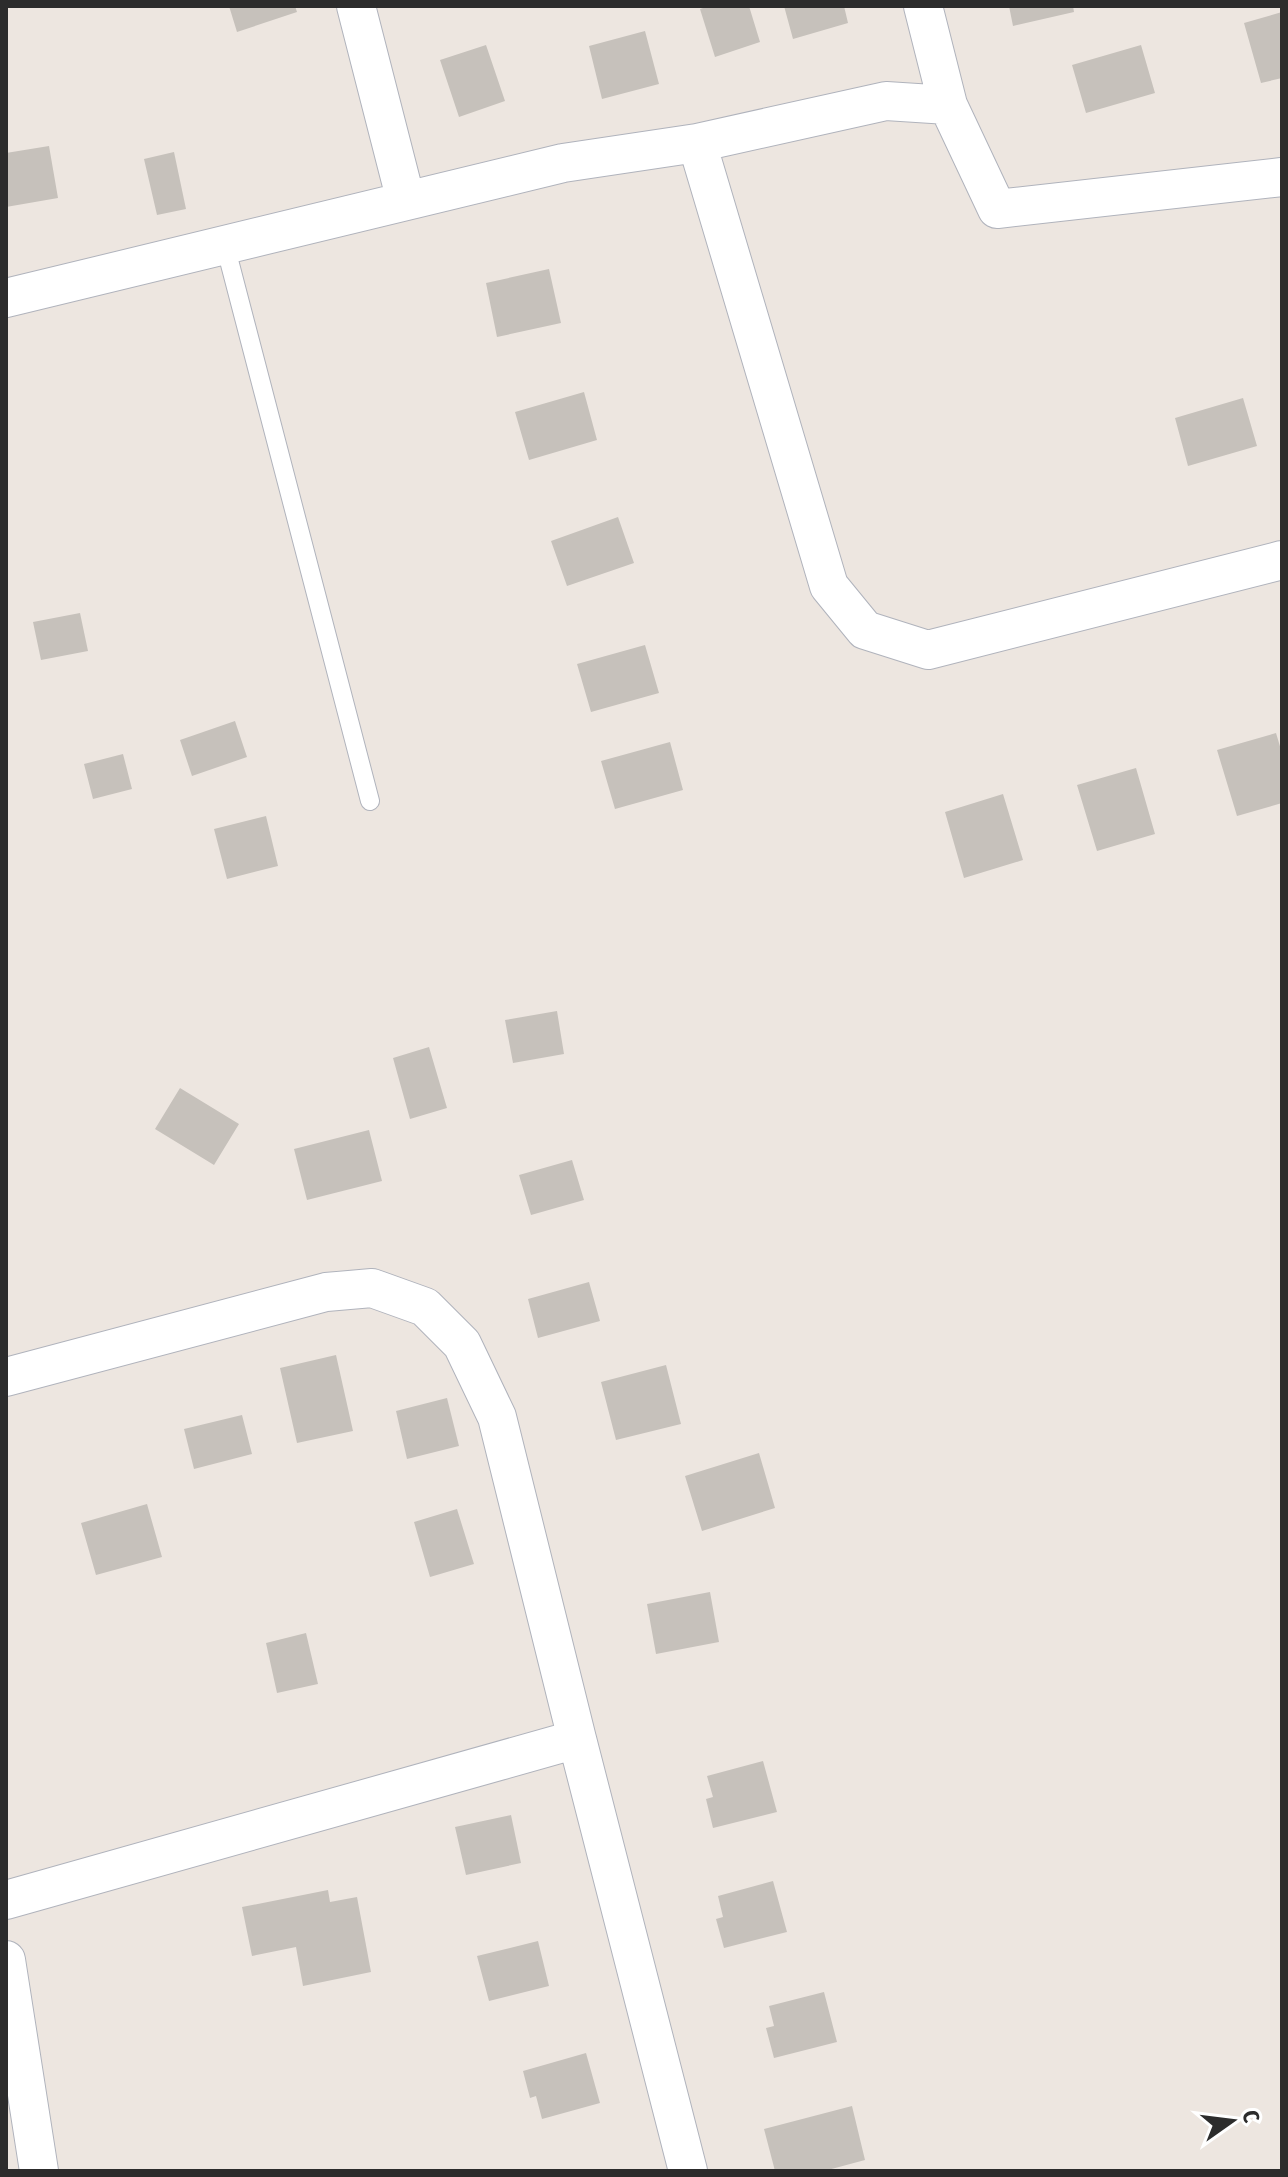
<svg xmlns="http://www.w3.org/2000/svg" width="1288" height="2177" font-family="'Fira Sans Condensed',sans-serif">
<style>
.building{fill:#c6c1bb}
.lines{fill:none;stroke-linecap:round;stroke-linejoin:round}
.lane-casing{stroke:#b0b3bc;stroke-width:20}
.street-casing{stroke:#b0b3bc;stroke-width:40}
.lane{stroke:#fff;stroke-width:18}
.street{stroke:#fff;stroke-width:38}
</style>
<rect width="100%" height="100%" fill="#ede6e0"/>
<path class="building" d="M229 6H295L297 12 237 32Z
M709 6H749L760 42 715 57 700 9Z
M784 6H844L848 23 793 39Z
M1009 6H1073L1074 12 1013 26Z
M1282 12V78L1261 83 1244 23Z
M645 31 659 84 602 99 589 46Z
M486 45 505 101 459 117 440 60Z
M1141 45 1155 93 1086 113 1072 65Z
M49 146 58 198 6 207V153Z
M174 152 186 209 157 215 144 159Z
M549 269 561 323 497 337 486 283Z
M584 392 597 440 529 460 515 412Z
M1243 398 1257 446 1188 466 1175 418Z
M618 517 634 563 567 586 551 541Z
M80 613 88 651 41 660 33 622Z
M645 645 659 693 591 712 577 664Z
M235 721 247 757 192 776 180 740Z
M1276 733 1282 753V803L1237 816 1217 750Z
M670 742 683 790 615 809 601 761Z
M123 754 132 789 93 799 84 764Z
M1136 768 1155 834 1097 851 1077 785Z
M1003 794 1023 860 964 878 945 812Z
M266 816 278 866 227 879 214 829Z
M557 1011 564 1054 513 1063 505 1020Z
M429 1047 447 1108 410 1119 393 1058Z
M180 1088 239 1124 214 1165 155 1129Z
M369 1130 382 1181 307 1200 294 1149Z
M572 1160 584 1200 531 1215 519 1175Z
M589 1282 600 1321 538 1338 528 1299Z
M336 1355 353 1431 297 1443 280 1368Z
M666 1365 681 1424 616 1440 601 1382Z
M447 1398 459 1446 407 1459 396 1411Z
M242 1415 252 1454 194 1469 184 1429Z
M759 1453 775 1508 702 1531 685 1476Z
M147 1504 162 1557 96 1575 81 1523Z
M457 1509 474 1564 430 1577 414 1522Z
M710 1592 719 1642 656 1654 647 1604Z
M306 1633 318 1684 277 1693 266 1643Z
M763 1761 777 1812 713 1828 706 1799 713 1797 707 1776Z
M511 1815 521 1863 466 1875 455 1827Z
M773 1881 787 1932 724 1948 716 1919 723 1917 718 1896Z
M328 1890 330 1902 357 1897 371 1972 303 1986 296 1947 252 1956 242 1907Z
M538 1941 549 1986 489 2001 477 1956Z
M824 1992 837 2042 774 2058 766 2028 774 2026 769 2006Z
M586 2053 600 2103 542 2119 536 2096 530 2098 523 2071Z
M852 2106 865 2160 824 2171H775L764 2129Z"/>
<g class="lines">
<g class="lane-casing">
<path id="lane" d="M225 245 370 801"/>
</g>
<g class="street-casing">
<path id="street" d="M356 6 406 201
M923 6 948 105
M697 143 886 101 948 105 997 209 1282 177
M6 298 563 163 697 143 829 586 865 630 928 650 1282 560
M6 1377 326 1292 372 1288 425 1307 462 1344 497 1417 577 1739 6 1900
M577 1739 688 2171
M6 1960 39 2171"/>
</g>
<use href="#lane" class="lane"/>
<use href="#street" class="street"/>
</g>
<rect width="1288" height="2177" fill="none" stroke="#2c2c2c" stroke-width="16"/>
<g transform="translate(1232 2121) rotate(76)" stroke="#ffffff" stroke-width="6" paint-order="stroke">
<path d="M0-6L14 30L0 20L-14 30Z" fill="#2c2c2c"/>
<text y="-12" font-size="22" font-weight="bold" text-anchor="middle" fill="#2c2c2c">С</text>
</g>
</svg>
